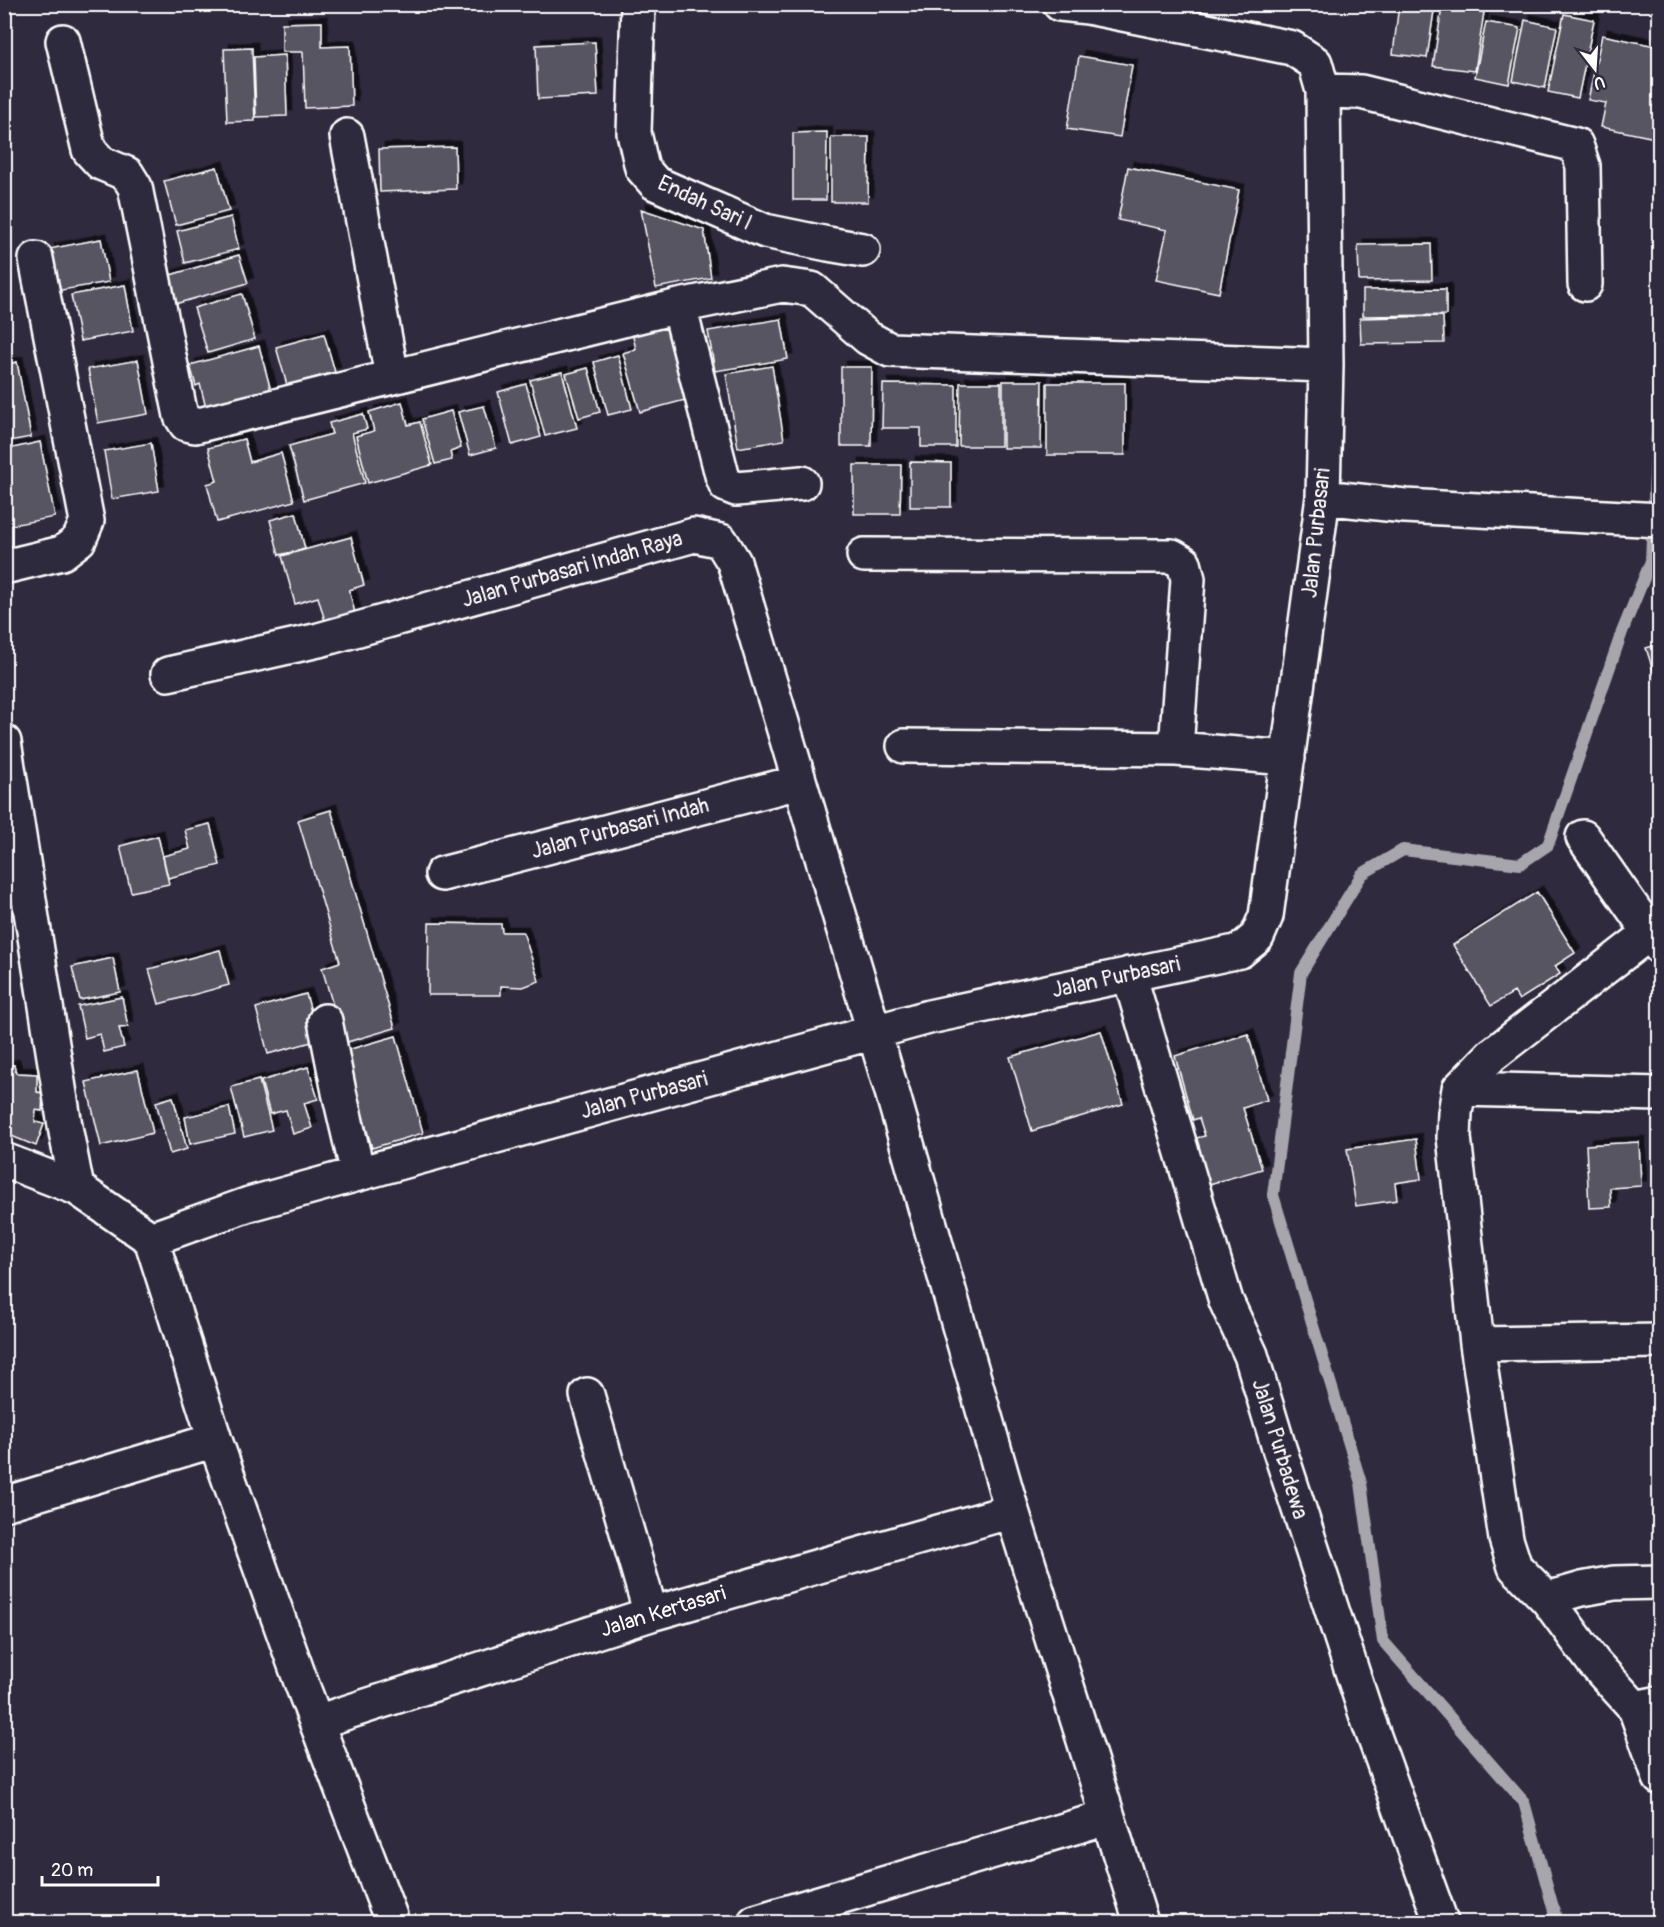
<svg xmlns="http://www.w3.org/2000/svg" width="1664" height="1927" font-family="Pangolin,sans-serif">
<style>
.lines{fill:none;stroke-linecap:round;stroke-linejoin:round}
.stream{stroke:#a7a6ad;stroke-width:12}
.building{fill:#595564;stroke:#fff;stroke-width:1.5;filter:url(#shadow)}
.minor-casing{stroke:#fff;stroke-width:38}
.minor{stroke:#2f2a3d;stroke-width:33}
.labels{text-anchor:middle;stroke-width:4.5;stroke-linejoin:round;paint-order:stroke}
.street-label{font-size:21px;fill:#fff;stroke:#2f2a3d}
</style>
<defs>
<filter id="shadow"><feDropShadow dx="5.5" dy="-5.5" stdDeviation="0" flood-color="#0009"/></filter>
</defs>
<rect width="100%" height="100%" fill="#2f2a3d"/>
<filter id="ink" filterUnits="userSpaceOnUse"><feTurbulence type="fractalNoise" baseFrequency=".0167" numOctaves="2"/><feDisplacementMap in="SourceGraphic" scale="12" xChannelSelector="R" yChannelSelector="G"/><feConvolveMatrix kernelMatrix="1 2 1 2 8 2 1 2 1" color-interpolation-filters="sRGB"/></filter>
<g filter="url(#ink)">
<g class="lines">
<path class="stream" d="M1557 1922 1524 1802 1383 1641 1361 1483 1273 1195 1301 973 1362 874 1403 850 1520 864 1548 845 1622 632 1651 561 1660 369"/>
</g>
<path class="building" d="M1399 4H1435L1427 58 1393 54Z
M1442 7 1484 12 1475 71 1433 66Z
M1564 14 1594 20 1578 98 1548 92Z
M1525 20 1557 27 1545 88 1513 81Z
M322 22V47L350 46 352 106 305 108 303 52H282V23Z
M1486 22 1520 28 1509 84 1475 77Z
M1602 35 1660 47V139L1601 127 1606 103 1588 100Z
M595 42 598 96 538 99 536 45Z
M252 48 255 121 227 122 224 49Z
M285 55 287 116 256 117 254 57Z
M1079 56 1132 65 1120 137 1067 129Z
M827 132 826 200H793V133Z
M831 137H869L868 202H831Z
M455 147 456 189 380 192 379 149Z
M217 167 229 211 176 225 164 181Z
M1128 167 1239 190 1219 293 1156 280 1167 230 1118 220Z
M641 209 704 230 711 278 656 288Z
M231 217 239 249 185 263 177 231Z
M101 239 109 282 56 291 49 249Z
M1431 244 1432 280 1359 281 1358 245Z
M239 255 248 283 175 304 167 276Z
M125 285 133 331 80 341 71 295Z
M1446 289V315L1363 316V290Z
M242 294 255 339 208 353 194 308Z
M1443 316 1444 343 1361 344 1360 318Z
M781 319 788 359 715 371 708 331Z
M665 324 685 400 640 412 623 353 636 349 632 333Z
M324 334 335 372 287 385 276 347Z
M259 346 271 391 206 408 200 384 196 386 190 365Z
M618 355 632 409 608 415 594 362Z
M138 360 148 414 98 423 88 369Z
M17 362 31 437 4 442V365Z
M772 366 784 440 738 448 726 374Z
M841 367H872L871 446H841Z
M588 368 600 412 579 418 566 374Z
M562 372 577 428 545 436 530 380Z
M1003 381H1042L1041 448H1003Z
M960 383H1001V446H959Z
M1047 383H1125V455H1047Z
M526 384 541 437 512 445 498 392Z
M883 384 956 385V447H921V428H882Z
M402 402 408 425 420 422 432 465 368 483 356 436 374 431 369 412Z
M484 406 496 448 470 455 458 412Z
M451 411 461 448 450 452 452 460 435 464 422 419Z
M363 414 367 429 352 433 365 483 304 500 289 446 332 434 329 423Z
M244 439 250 462 281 453 294 501 217 522 207 484 217 481 208 448Z
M40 442 55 517 7 526 4 515V450Z
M151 443 159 491 112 499 104 451Z
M910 462 951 463V507H910Z
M854 465H901L900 514H854Z
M296 513 305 549 279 555 270 520Z
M351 537 364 585 349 590 355 613 325 621 318 597 295 604 282 556Z
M1660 644V692L1646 648Z
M331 810 395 1028 344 1043 322 968 340 962 298 820Z
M210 824 220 865 168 878 163 856 190 849 185 830Z
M158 836 169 884 131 892 120 846Z
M1537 892 1575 953 1555 966 1560 974 1519 1000 1514 992 1491 1006 1453 945Z
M429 923 501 924 502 932H523L539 981 523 987 501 986V995H428Z
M220 950 229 985 159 1004 149 969Z
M113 958 120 992 80 1000 72 967Z
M306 994 319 1040 268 1054 256 1008Z
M122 997 128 1027 119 1028 124 1047 104 1052 100 1034 85 1038 78 1006Z
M1101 1031 1123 1104 1032 1131 1010 1057Z
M1248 1034 1267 1100 1243 1108 1262 1169 1209 1184 1196 1138 1205 1136 1199 1118 1193 1120 1175 1056Z
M396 1036 423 1133 372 1148 344 1051Z
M14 1065 16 1073 37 1074V1092L43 1093 42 1111 36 1110 35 1122 44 1124 36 1146 4 1133V1067Z
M308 1067 318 1099 304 1103 312 1128 293 1134 286 1110 270 1114 261 1081Z
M138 1070 153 1133 101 1146 86 1082Z
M259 1080 272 1130 244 1137 231 1087Z
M173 1097 187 1149 170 1154 156 1102Z
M229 1107 235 1134 190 1144 185 1117Z
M1416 1139 1421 1179 1395 1183 1397 1200 1356 1206 1347 1149Z
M1639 1142 1641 1186 1610 1188 1611 1207 1589 1208 1586 1145Z"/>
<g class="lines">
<g class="minor-casing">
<path id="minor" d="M638 4 634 133 642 168 655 183 765 231 828 244 863 250
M63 41 89 150 101 163 127 174 135 187 181 416 186 424 195 426 679 306 782 285 812 289 868 338 890 350 1326 365
M1323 91 1361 92 1576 145 1583 166 1585 284
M347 136 392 376
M679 306 722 475 726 485 736 489 802 483
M1323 497 1405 506 1660 520
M864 555 1172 556 1184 563 1188 579 1176 749
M4 567 62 553 79 540 87 521 36 259
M168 674 319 640 694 535 721 541 734 562 893 1095 1012 1511 1141 1922
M4 742 66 1132 77 1188
M904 746 1176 749 1288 758
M1583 837 1660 947
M442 874 799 782
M1129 974 1226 1301 1251 1355 1279 1448 1366 1714 1441 1922
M325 1021 339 1092 358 1174
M1459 1089 1492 1055 1651 932
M1660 1094 1459 1089 1455 1113 1454 1137 1477 1344 1506 1539 1515 1567 1547 1599 1594 1663 1635 1708 1660 1703
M4 1160 77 1188 151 1239 215 1440 301 1682 390 1916 391 1922
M151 1239 249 1204 874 1032 929 1017 1240 951 1257 937 1266 916 1323 497 1326 365 1323 91 1315 63 1292 48 1088 7 1060 4
M1477 1344 1660 1341
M587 1395 651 1614
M4 1504 215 1440
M1547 1599 1582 1589 1614 1583 1660 1582
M1635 1708 1660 1778
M317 1722 651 1614 1012 1511
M755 1922 1108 1817"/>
</g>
<use href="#minor" class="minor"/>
</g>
</g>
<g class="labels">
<g class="street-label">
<text transform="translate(705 203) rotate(25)" y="7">Endah Sari I</text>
<text transform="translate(1316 533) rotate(-84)" y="7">Jalan Purbasari</text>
<text transform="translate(572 569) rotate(-16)" y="7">Jalan Purbasari Indah Raya</text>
<text transform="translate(620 828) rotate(-15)" y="7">Jalan Purbasari Indah</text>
<text transform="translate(1116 977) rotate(-12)" y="7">Jalan Purbasari</text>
<text transform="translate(644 1095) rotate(-15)" y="7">Jalan Purbasari</text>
<text transform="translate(1280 1449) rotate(73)" y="7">Jalan Purbadewa</text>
<text transform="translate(663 1611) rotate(-17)" y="7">Jalan Kertasari</text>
</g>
</g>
<rect width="1664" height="1927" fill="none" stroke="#2f2a3d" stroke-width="24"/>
<rect x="12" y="12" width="1640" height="1903" fill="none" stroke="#fff" stroke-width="2" filter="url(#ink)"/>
<g transform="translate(1595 69) rotate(163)" stroke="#2f2a3d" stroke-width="4.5" paint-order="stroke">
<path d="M0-4.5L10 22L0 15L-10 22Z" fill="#ffffff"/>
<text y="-9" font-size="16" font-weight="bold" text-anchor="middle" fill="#ffffff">U</text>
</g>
<path d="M42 1876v9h116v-9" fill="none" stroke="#ffffff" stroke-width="3"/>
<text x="51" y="1876" font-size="18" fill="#ffffff" stroke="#2f2a3d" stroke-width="4.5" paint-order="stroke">20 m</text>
</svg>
